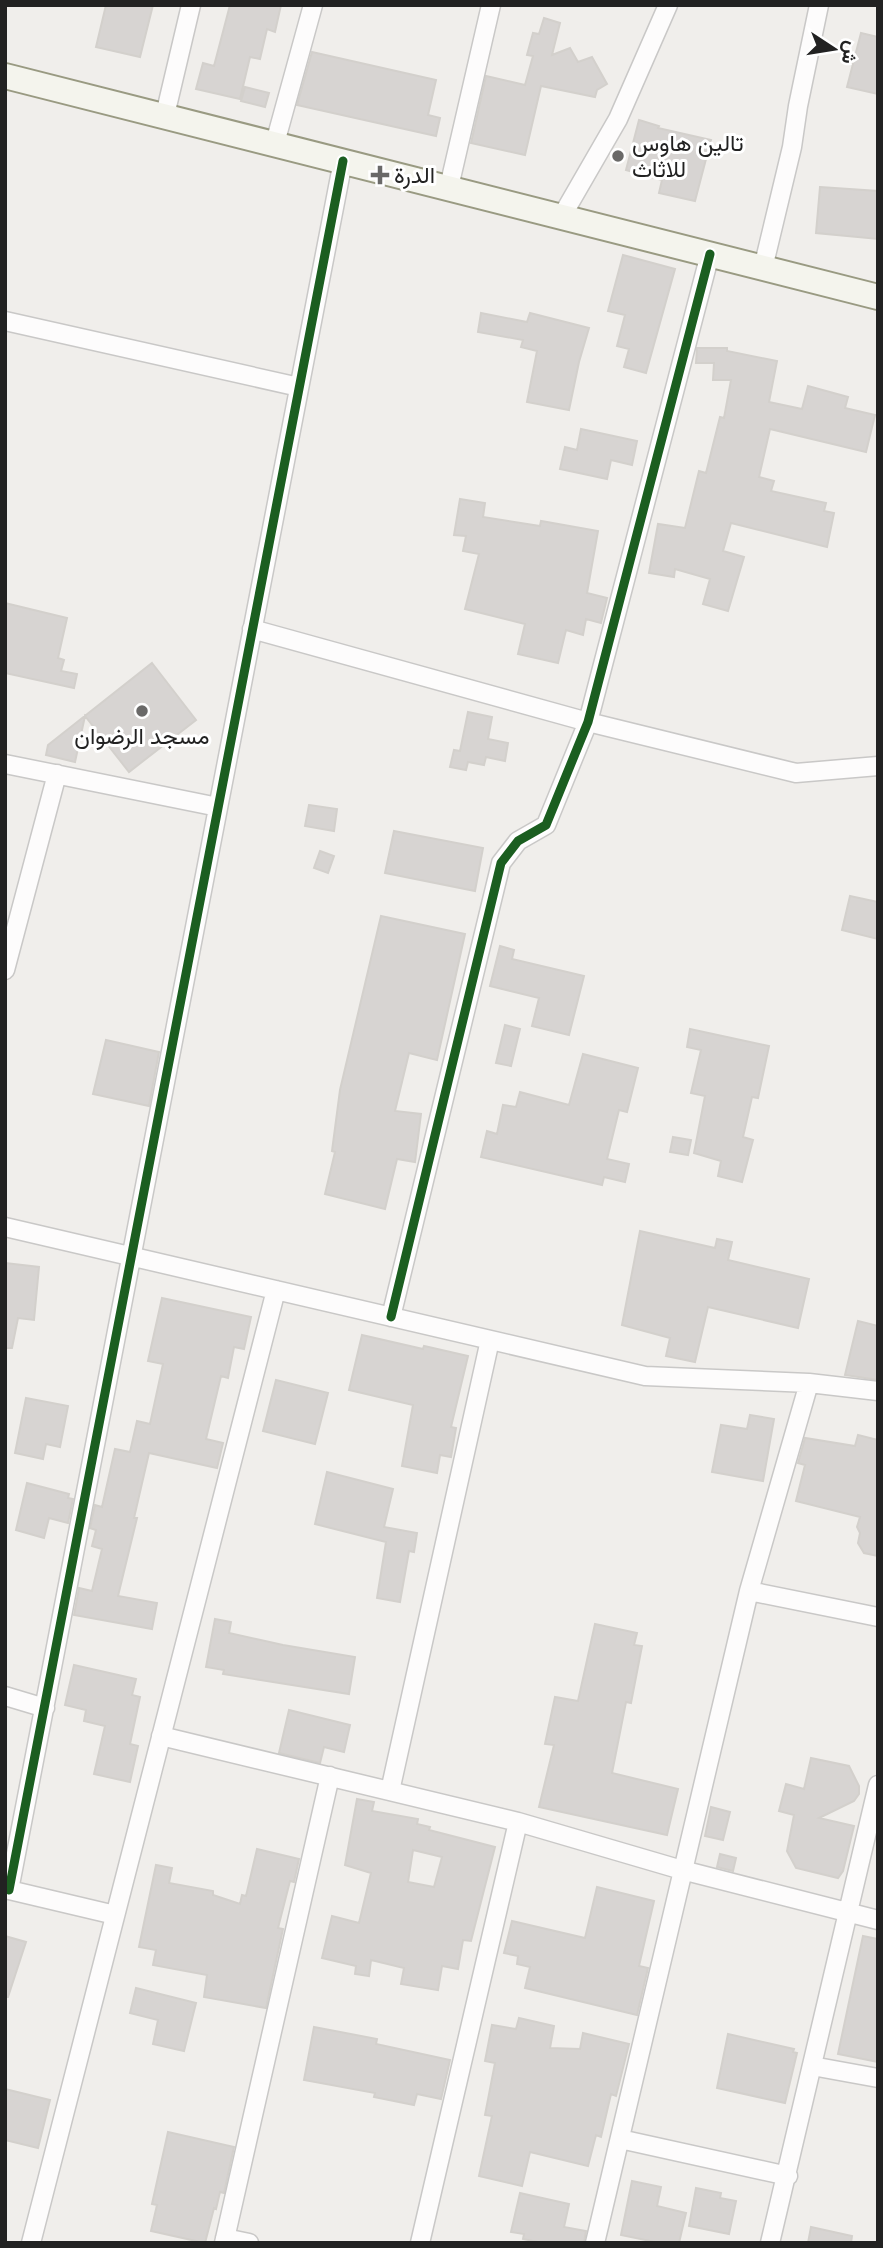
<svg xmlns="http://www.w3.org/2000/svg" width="883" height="2248" font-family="Quicksand,Vazirmatn,sans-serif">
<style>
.building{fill:#d7d4d2;stroke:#d3d0cc;stroke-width:2;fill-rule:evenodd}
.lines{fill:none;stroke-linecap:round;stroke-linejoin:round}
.street-casing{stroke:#c9c8c7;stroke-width:21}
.secondary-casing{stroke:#999a82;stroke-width:28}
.street{stroke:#fdfcfc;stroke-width:18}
.secondary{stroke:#f4f4ed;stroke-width:24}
.cycleway-casing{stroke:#fff;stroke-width:13}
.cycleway{stroke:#1b5e20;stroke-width:9}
.poi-dot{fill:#6a6968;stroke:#fff;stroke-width:2.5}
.labels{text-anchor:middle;stroke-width:6;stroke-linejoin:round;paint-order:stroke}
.poi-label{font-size:23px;fill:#222;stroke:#fff;text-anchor:start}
</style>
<rect width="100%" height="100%" fill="#f0eeeb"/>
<path class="building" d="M106 5H153L140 57 96 47Z
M230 5H281L275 32 267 29 260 59 250 57 240 99 196 89 203 63 214 66Z
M544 18 560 23 552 55 570 48 578 62 592 57 607 84 597 90 595 97 541 86 525 155 471 143 486 76 525 85 533 56 527 55 533 33 539 34Z
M861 33 878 37V94L847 87Z
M312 52 436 80 428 115 440 118 436 136 297 105Z
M245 87 269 93 265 107 241 101Z
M639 120 659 126 658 128 711 140 695 201 659 193 662 180 626 170Z
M820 187 878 191V239L816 233Z
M623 255 675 269 646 373 624 367 629 349 617 346 625 315 608 311Z
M481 313 527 322 530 313 589 328 579 362 569 410 527 402 537 351 521 347 523 340 478 332Z
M697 348H727V351L777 361 769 402 802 409 808 386 848 397 845 408 875 415 866 452 770 429 759 477 774 481 771 491 826 503 824 511 834 513 827 547 731 523 723 551 744 557 728 611 703 604 710 579 675 569 674 577 649 573 658 524 685 528 699 471 706 473 720 417 724 418 731 380H713L714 363H696Z
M581 429 637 441 632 465 611 460 607 479 560 469 565 447 577 450Z
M460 499 485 503 483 517 540 526 541 521 598 531 587 593 607 598 601 623 586 619 583 635 566 630 558 663 518 654 525 624 465 609 479 554 463 551 466 536 454 535Z
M5 603 67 618 58 658 64 660 61 671 77 674 74 688 5 673Z
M152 663 196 720 129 772 85 716 75 762 46 755 48 745Z
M468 712 492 717 488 739 508 743 505 761 486 757 484 765 468 762 466 770 450 767 454 750 460 751Z
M309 805 337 809 334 831 305 826Z
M394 831 483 848 475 891 385 873Z
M320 851 334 856 328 873 314 868Z
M850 896 878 902V939L842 930Z
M381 916 465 934 437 1060 409 1053 395 1111 421 1114 415 1162 397 1159 385 1209 325 1194 335 1152 332 1151 340 1090Z
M500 946 514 950 512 959 584 976 569 1035 532 1026 539 998 490 986Z
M505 1025 520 1029 511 1066 496 1063Z
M690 1029 769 1046 758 1098 752 1097 743 1137 753 1140 742 1182 718 1176 721 1161 694 1153 705 1096 691 1093 701 1050 687 1047Z
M106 1040 159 1052 149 1106 93 1094Z
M583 1054 638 1068 627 1112 619 1110 607 1159 629 1164 625 1182 604 1177 602 1185 481 1157 487 1131 497 1134 503 1105 516 1107 520 1092 569 1105Z
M673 1137 691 1140 688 1155 670 1152Z
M640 1231 715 1248 717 1239 732 1242 728 1260 809 1279 798 1328 708 1307 695 1362 666 1356 670 1338 622 1325Z
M5 1263 39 1267 34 1320 18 1318 12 1348H5Z
M162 1298 251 1317 244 1349 234 1347 228 1378 221 1376 206 1439 223 1443 217 1468 149 1453 134 1518H137L118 1596 157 1603 152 1629 74 1615 79 1588 92 1591 102 1549 92 1546 96 1530 90 1528 95 1505 102 1507 115 1449 130 1452 137 1421 150 1424 163 1364 148 1361Z
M858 1321 878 1326V1380L845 1375Z
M362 1335 423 1349 424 1346 468 1356 451 1427 456 1428 451 1457 440 1455 437 1473 402 1466 413 1405 349 1390Z
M276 1380 328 1393 315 1444 263 1431Z
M26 1398 68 1406 60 1447 46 1444 43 1459 15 1453Z
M750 1415 774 1419 763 1481 712 1472 721 1425 747 1429Z
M858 1435 878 1440V1556L864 1553 858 1543 860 1533 857 1527 860 1517 796 1501 805 1465 798 1463 805 1438 855 1446Z
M327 1472 393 1489 384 1527 417 1533 414 1552 409 1551 400 1602 377 1598 386 1542 315 1524Z
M27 1483 69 1494 68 1498 73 1499 68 1523 49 1518 44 1538 16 1530Z
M215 1619 231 1622 229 1633 283 1645 355 1657 349 1694 223 1674 224 1670 206 1667Z
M595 1624 637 1633 634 1645 642 1646 631 1703 626 1702 612 1773 678 1789 667 1835 539 1807 554 1745 545 1744 555 1697 578 1701Z
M74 1665 136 1679 132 1695 140 1697 130 1744 138 1746 130 1782 94 1774 105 1726 84 1721 86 1710 65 1705Z
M289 1710 350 1725 344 1752 324 1747 320 1763 279 1753Z
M811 1758 849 1766 859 1786V1794L854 1801 819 1818 854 1826 843 1871 838 1878 796 1868 787 1851 794 1815 779 1811 786 1784 804 1789Z
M357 1799 374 1802 372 1811 418 1819 417 1824 430 1827 429 1830 495 1847 471 1941 463 1940 458 1969 442 1966 438 1990 401 1984 404 1968 371 1960 369 1976 355 1974 356 1966 322 1958 332 1916 359 1923 371 1873 345 1865ZM413 1850 442 1857 434 1887 408 1882Z
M711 1807 730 1812 723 1840 705 1836Z
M257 1849 299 1859 294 1882 290 1881 278 1928 283 1929 266 2008 204 1997 207 1975 153 1965 156 1950 139 1947 156 1865 172 1868 169 1883 213 1891V1895L240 1904 242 1895 246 1896Z
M720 1854 736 1858 733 1871 717 1867Z
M597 1887 654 1901 639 1966 648 1968 637 2015 525 1988 530 1967 517 1964 518 1956 504 1953 512 1921 585 1938Z
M5 1936 26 1942 8 1997H5Z
M863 1936 878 1939V2062L838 2054Z
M136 1988 196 2003 184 2051 153 2044 158 2020 130 2013Z
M519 2018 554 2026 550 2048 580 2049 583 2033 629 2044 616 2096 611 2094 601 2137 596 2135 588 2166 530 2152 522 2186 479 2176 492 2116 485 2115 495 2063 485 2061 492 2025 516 2029Z
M314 2027 377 2039 376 2044 450 2060 441 2099 417 2094 414 2105 374 2097 375 2093 304 2080Z
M728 2034 794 2049 793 2052 797 2053 785 2103 717 2088Z
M5 2089 50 2100 38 2148 5 2140Z
M168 2132 234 2147 224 2193 220 2192 216 2209 214 2208 205 2243 151 2231 157 2205 152 2204Z
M632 2181 661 2187 657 2206 686 2213 679 2243H660L621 2235Z
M696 2188 721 2193 720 2198 736 2201 729 2234 689 2226Z
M520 2193 569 2204 564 2227 586 2231 584 2243H543L523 2239 524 2234 511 2232Z
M811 2227 852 2236 851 2243H808Z"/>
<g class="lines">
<g class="street-casing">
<path id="street" d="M165 115 191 5
M275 143 313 5
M449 187 491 5
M562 216 618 119 668 5
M763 268 792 147 798 106 819 5
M5 321 299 387
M252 629 588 722 796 773 878 766
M5 764 218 807
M5 970 57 774
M5 1227 645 1376 809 1383 878 1391
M391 1317 501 863 518 841 546 825 588 722 710 254
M749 1591 878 1617
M5 1696 45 1708
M161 1736 518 1822 682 1870 878 1920
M390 1791 490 1340
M5 1889 115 1915
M9 1890 343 161
M812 2066 878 2078
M620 2139 788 2176
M225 2238 249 2243
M31 2243 276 1290
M224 2243 330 1776
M420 2243 518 1822
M595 2243 749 1591 809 1383
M770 2243 878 1785"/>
</g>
<g class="secondary-casing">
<path id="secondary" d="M5 76 878 297"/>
</g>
<use href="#street" class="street"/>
<use href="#secondary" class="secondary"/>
<g class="cycleway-casing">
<path id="cycleway" d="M391 1317 501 863 518 841 546 825 588 722 710 254
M9 1890 343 161"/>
</g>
<use href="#cycleway" class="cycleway"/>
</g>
<g class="poi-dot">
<circle cx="618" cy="156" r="7"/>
<path d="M376.5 164.5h7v7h7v7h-7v7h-7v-7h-7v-7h7z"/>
<circle cx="142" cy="711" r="7"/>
</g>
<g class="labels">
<g class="poi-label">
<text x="632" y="151">تالين هاوس<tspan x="632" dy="26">للاثاث</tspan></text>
<text x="394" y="183">الدرة</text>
<text x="142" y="744" text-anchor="middle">مسجد الرضوان</text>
</g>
</g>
<rect width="883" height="2248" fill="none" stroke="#222222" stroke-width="14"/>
<g transform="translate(834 49) rotate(102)" stroke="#ffffff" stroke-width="5" paint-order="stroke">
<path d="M0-5L12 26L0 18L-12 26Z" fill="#222222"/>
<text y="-10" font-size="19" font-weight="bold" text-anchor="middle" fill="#222222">ش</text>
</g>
</svg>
